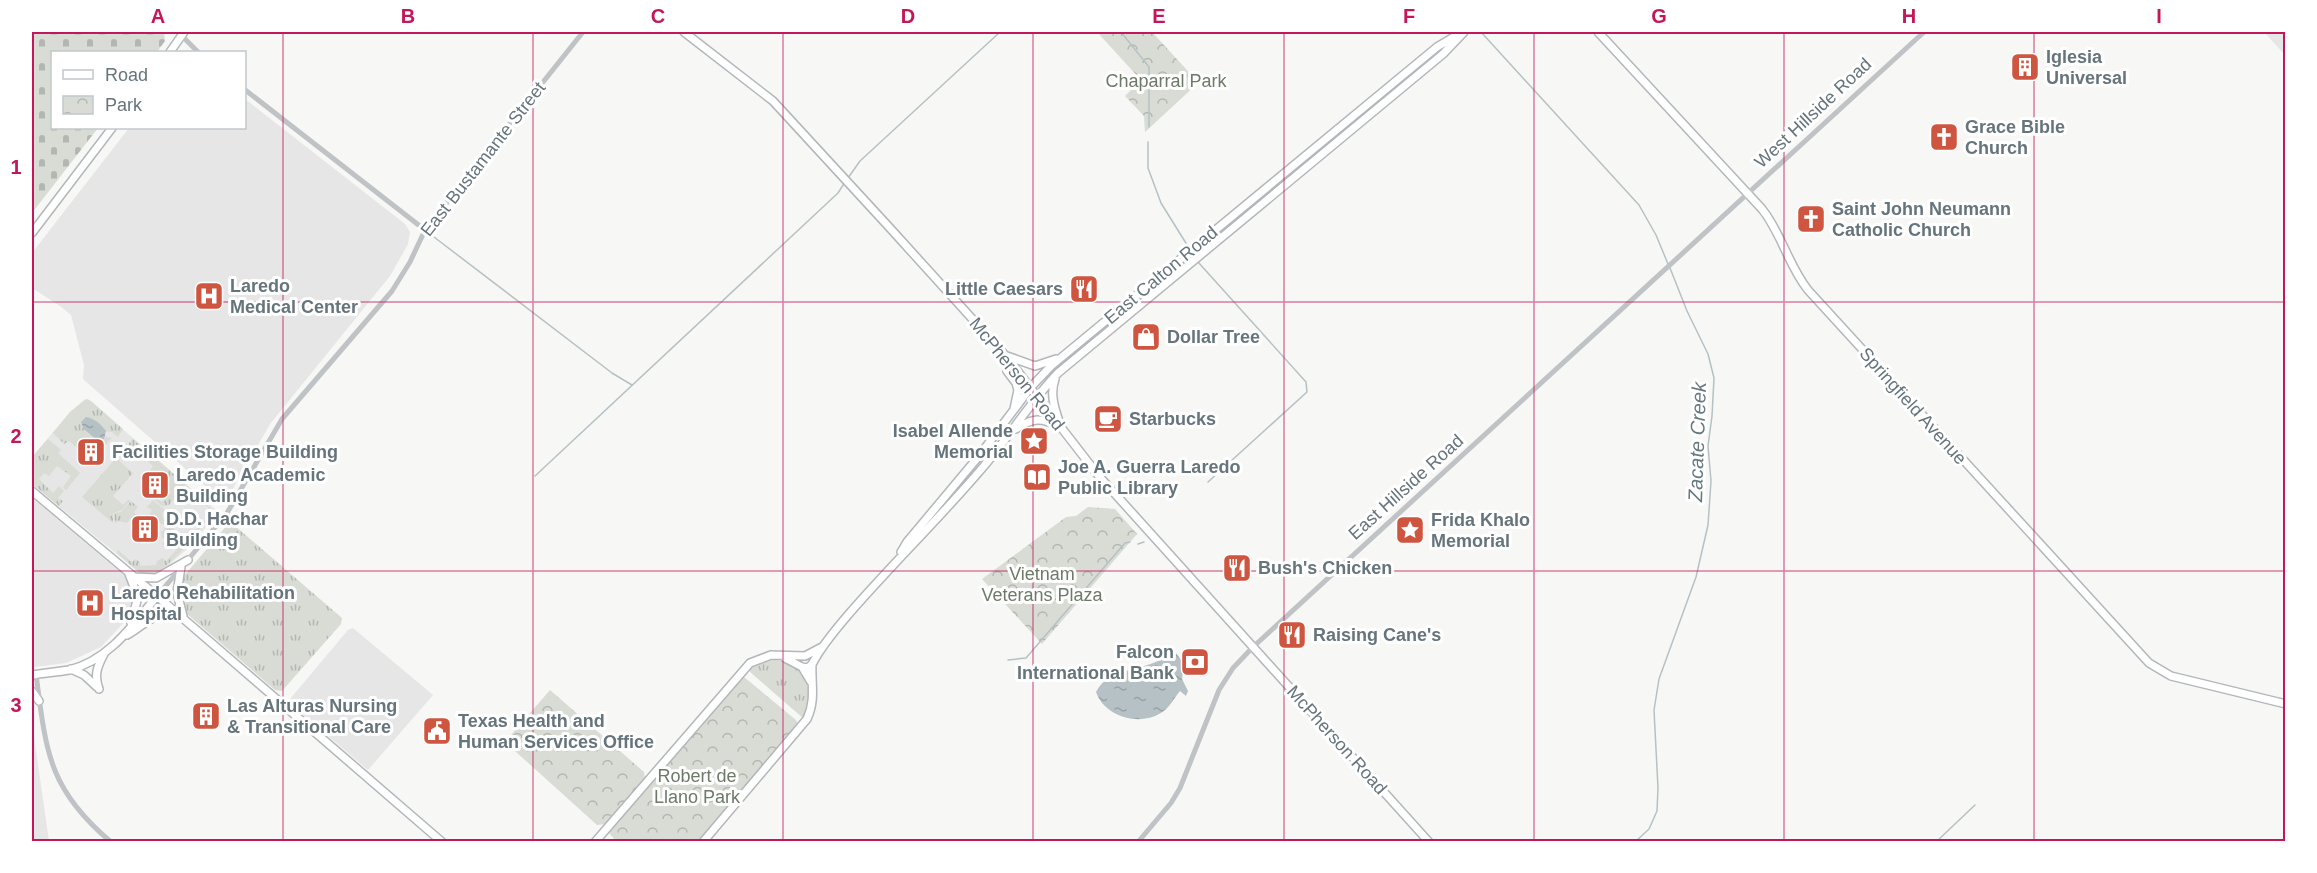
<svg xmlns="http://www.w3.org/2000/svg" width="2317" height="873" font-family="Arial,sans-serif">
<style>
.built{fill:#e5e6e5}
.grass{fill:url(#grass-tufts)}
.cemetery{fill:url(#cemetery-stones)}
.park{fill:url(#park-crowns)}
.water{fill:url(#water-ripples)}
.lines{fill:none;stroke-linecap:round;stroke-linejoin:round}
.stream{stroke:#b6c1c5;stroke-width:1.5}
.major-casing{stroke:#b3b7ba;stroke-width:10}
.minor{stroke:#bfc3c6;stroke-width:5}
.major{stroke:#fff;stroke-width:7}
.grid{fill:none;stroke:#c2185b;stroke-width:1.5;stroke-opacity:0.55}
.labels{text-anchor:middle;stroke-width:6;stroke-linejoin:round;paint-order:stroke}
.poi-label{font-size:18px;font-weight:bold;fill:#66747c;stroke:#fff;text-anchor:start}
.park-label{font-size:18px;fill:#6d7a68;stroke:#fff}
.street-label{font-size:18px;fill:#66747c;stroke:#fff}
.water-label{font-size:20px;font-style:italic;fill:#66797e;stroke:#fff}
.neatline{fill:none;stroke:#c2185b;stroke-width:2}
.grid-label{font-size:20px;text-anchor:middle;font-weight:bold;fill:#c2185b}
</style>
<defs>
<pattern id="grass-tufts" width="24" height="20" patternUnits="userSpaceOnUse" patternTransform="scale(1.5)"><rect width="24" height="20" fill="#d8dcd5"/><path d="M3 7l-1-3M5 7V3M7 7l1-3M15 17l-1-3M17 17v-4M19 17l1-3" fill="none" stroke="#b3b7b2"/></pattern>
<pattern id="cemetery-stones" width="16" height="16" patternUnits="userSpaceOnUse" patternTransform="scale(1.5)"><rect width="16" height="16" fill="#d8dcd5"/><path d="M2 7V4a2 2 0 0 1 4 0v3zM10 15v-3a2 2 0 0 1 4 0v3z" fill="#b3b7b2"/></pattern>
<pattern id="park-crowns" width="20" height="18" patternUnits="userSpaceOnUse" patternTransform="scale(1.5)"><rect width="20" height="18" fill="#d8dcd5"/><path d="M2 6a3 3 0 1 1 6 0M12 15a3 3 0 1 1 6 0" fill="none" stroke="#b3b7b2"/></pattern>
<pattern id="water-ripples" width="26" height="14" patternUnits="userSpaceOnUse" patternTransform="scale(1.5)"><rect width="26" height="14" fill="#b6c1c5"/><path d="M2 4q2-2 4 0t4 0M15 11q2-2 4 0t4 0" fill="none" stroke="#98a1a5"/></pattern>
</defs>
<rect width="100%" height="100%" fill="#f7f7f5"/>
<path class="built" d="M2264 32H2285V55Z
M245 99 405 224 410 232 408 244 390 276 270 424 227 499 222 501 83 379 84 365 71 315 60 306 32 288V253L129 128H244Z
M88 399 216 510 215 517 186 550 158 575H142L32 484V457L70 412 83 401Z
M32 498 125 576 136 595 130 616 101 647 66 663 34 667 32 637Z
M353 628 433 695 368 770 292 705 290 699 348 630Z
M32 723 49 841H32Z"/>
<path class="grass" d="M86 399 91 401 123 429 118 437 112 432 104 431V436L112 438 89 463 92 468 84 459 88 456 93 458 97 452 88 445 83 453 69 441 64 444 53 433 70 412Z
M48 439 61 450 58 453 80 473 66 490 63 487 71 476 57 466 49 476 44 473 39 479 53 493 59 486 64 491 58 498 63 501 59 506 32 484V457Z
M133 439 186 485 169 505 162 506 154 499 155 497 162 502 171 492 149 472 153 466 146 460 144 462 126 446Z
M116 458 133 473 113 496 123 505 128 500H130L122 510 113 513V523L82 497Z
M187 486 213 511 191 540 187 536V533L190 529 194 532 209 515 206 512 209 508 199 499 195 502 192 499 194 495 189 491 186 494 183 491Z
M153 500 165 510 162 513 163 518 175 530 164 545 162 543 166 542V538H162L161 531H164L165 525 160 523 157 519H151L149 515 152 510 147 507Z
M131 501 138 507 134 512 138 516 130 519 127 523 119 521 115 523 114 513 121 512Z
M228 524 235 526 342 618 341 624 282 691 275 690 186 613 178 597 183 577Z
M179 540 187 545C179 554 158 577 146 574 138 572 132 564 127 560L145 575H142L117 553 118 550 132 562 136 559 140 562V566L156 565 157 561 162 558 166 561 178 548 175 544Z
M774 660C804 660 819 693 803 718L750 672V669L760 663Z"/>
<path class="cemetery" d="M32 32H164L165 41 157 52H52V128H98L32 213Z"/>
<path class="park" d="M1097 32H1152L1197 81V84L1145 132 1144 116 1125 96 1141 80Z
M1088 507 1115 509 1137 534 1042 644 982 579 1066 517 1076 516Z
M744 677 796 720 798 724 796 729 700 841H616L609 833 611 828 740 678Z
M550 690 644 772 645 779 606 824 597 825 505 742Z"/>
<path class="water" d="M86 417C94 418 101 424 106 431L104 439 97 440 84 429 81 422Z
M1171 651 1176 653 1184 664 1182 679 1188 691 1186 696 1180 691C1175 697 1171 705 1165 710 1143 728 1105 718 1096 692 1110 664 1154 673 1171 651Z"/>
<g class="lines">
<path class="stream" d="M1121 32 1149 67V127
M1481 32 1639 205 1656 235 1668 264
M1148 142V168L1161 203 1189 248
M848 178 860 161 1000 32
M434 237 612 373 632 385
M1198 262 1306 382 1307 392 1208 482
M535 476 838 193 845 182
M1138 544 1144 542
M1008 660 1026 658 1125 543 1130 542
M1635 842 1649 829 1657 811 1658 788 1654 710 1659 679 1696 577 1708 525 1711 481 1708 446 1712 416 1714 378 1708 354 1687 311 1670 268
M1936 842 1975 805"/>
<g class="major-casing">
<path id="major" d="M684 32 773 101 889 227 1005 355 1098 475 1429 842
M1598 32 1762 209C1782 234 1788 265 1808 290L2149 663 2171 676 2286 704
M170 52 184 32
M32 233 112 128
M1005 355 1007 371 1016 383 1018 390 1014 409
M1007 356 1035 366 1056 359
M1055 379C1050 393 1054 407 1059 421
M1016 429C1033 417 1041 418 1060 426
M32 491 164 602 442 842
M901 552 907 542 979 456 1031 387 1051 366 1437 47 1457 35
M181 567 177 593 183 616
M129 574 138 597 131 623
M135 577 156 578 188 560
M127 635C147 624 152 611 178 615
M785 658 802 667 811 682
M802 667 806 668C812 666 812 664 815 659 824 643 836 629 848 615 892 564 940 518 984 466 1010 436 1030 402 1058 373L1443 54 1464 32
M71 669 84 675 97 687
M32 675C44 673 57 672 69 670 108 661 133 625 157 596
M99 689C94 675 97 667 104 654
M32 691 39 701
M595 842 750 663 771 655 805 656 822 647
M703 842 807 719C816 700 811 684 812 665"/>
</g>
<path class="minor" d="M182 36 198 52
M244 89 425 230
M186 562 227 513 282 419 392 291 410 262 425 230 583 32
M157 596 180 569
M36 674C46 751 48 789 111 842
M1138 842 1171 803 1180 788 1219 690 1233 668 1253 647 1924 32"/>
<use href="#major" class="major"/>
</g>
<path class="grid" d="M283 32V842M533 32V842M783 32V842M1033 32V842M1284 32V842M1534 32V842M1784 32V842M2034 32V842M32 302H2286M32 571H2286"/>
<defs>
<g id="building-square" transform="scale(1.5)"><rect x="-9" y="-9" width="18" height="18" rx="4" fill="#ce553f" stroke="#fff"/><path d="M-4-6H4V6H1V3H-1V6H-4ZM-2.5-4.3h1.7v1.8h-1.7ZM.8-4.3h1.7v1.8H.8ZM-2.5-1h1.7V.8h-1.7ZM.8-1h1.7V.8H.8Z" fill="#fff"/></g>
<g id="church-square" transform="scale(1.5)"><rect x="-9" y="-9" width="18" height="18" rx="4" fill="#ce553f" stroke="#fff"/><path d="M-1.2-6h2.4v3.5h3.3v2.4h-3.3V6h-2.4V-.1h-3.3v-2.4h3.3Z" fill="#fff"/></g>
<g id="restaurant-square" transform="scale(1.5)"><rect x="-9" y="-9" width="18" height="18" rx="4" fill="#ce553f" stroke="#fff"/><path d="M-5-6h1v4h1v-4h1v4h1v-4h1v5L-1.5 .5V6h-2V.5L-5-1ZM5-6V6H3V1.5H1.5Q1.5-4 5-6Z" fill="#fff"/></g>
<g id="hospital-square" transform="scale(1.5)"><rect x="-9" y="-9" width="18" height="18" rx="4" fill="#ce553f" stroke="#fff"/><path d="M-5-5h3v3.5h4V-5h3V5h-3V1.5h-4V5h-3Z" fill="#fff"/></g>
<g id="shop-square" transform="scale(1.5)"><rect x="-9" y="-9" width="18" height="18" rx="4" fill="#ce553f" stroke="#fff"/><path d="M-5-2.5h2.3a2.7 3.5 0 0 1 5.4 0H5L5.5 6h-11ZM-1.5-2.5h3a1.5 2.3 0 0 0-3 0Z" fill="#fff"/></g>
<g id="cafe-square" transform="scale(1.5)"><rect x="-9" y="-9" width="18" height="18" rx="4" fill="#ce553f" stroke="#fff"/><path d="M-5.5-4.5H6V0H3Q3 3.5 0 3.5H-2.5Q-5.5 3.5-5.5 0ZM3-3.2v2h1.7v-2ZM-6 4.5H4V6H-6Z" fill="#fff"/></g>
<g id="sight-square" transform="scale(1.5)"><rect x="-9" y="-9" width="18" height="18" rx="4" fill="#ce553f" stroke="#fff"/><path d="M0-6L1.8-2.2L6-1.7L2.9 1.2L3.7 5.4L0 3.3L-3.7 5.4L-2.9 1.2L-6-1.7L-1.8-2.2Z" fill="#fff"/></g>
<g id="library-square" transform="scale(1.5)"><rect x="-9" y="-9" width="18" height="18" rx="4" fill="#ce553f" stroke="#fff"/><path d="M-6-4Q-3-5.5-.7-3.5V5Q-3 3-6 4ZM6-4Q3-5.5 .7-3.5V5Q3 3 6 4Z" fill="#fff"/></g>
<g id="bank-square" transform="scale(1.5)"><rect x="-9" y="-9" width="18" height="18" rx="4" fill="#ce553f" stroke="#fff"/><path d="M-6-4H6V4H-6ZM0-2.3a2.3 2.3 0 1 0 0 4.6a2.3 2.3 0 1 0 0-4.6Z" fill="#fff"/></g>
<g id="civic-square" transform="scale(1.5)"><rect x="-9" y="-9" width="18" height="18" rx="4" fill="#ce553f" stroke="#fff"/><path d="M-.6-6.5H3V-4.5H.6V-3L4-1V1h2V6H-6V1h2V-1L-.6-3ZM-1.2 2.5V6h2.4V2.5Z" fill="#fff"/></g>
</defs>
<g fill-rule="evenodd">
<use href="#building-square" x="2025" y="67"/>
<use href="#church-square" x="1944" y="137"/>
<use href="#church-square" x="1811" y="219"/>
<use href="#restaurant-square" x="1084" y="289"/>
<use href="#hospital-square" x="209" y="296"/>
<use href="#shop-square" x="1146" y="337"/>
<use href="#cafe-square" x="1108" y="419"/>
<use href="#sight-square" x="1034" y="441"/>
<use href="#building-square" x="91" y="452"/>
<use href="#library-square" x="1037" y="477"/>
<use href="#building-square" x="155" y="485"/>
<use href="#building-square" x="145" y="529"/>
<use href="#sight-square" x="1410" y="530"/>
<use href="#restaurant-square" x="1237" y="568"/>
<use href="#hospital-square" x="90" y="603"/>
<use href="#restaurant-square" x="1292" y="635"/>
<use href="#bank-square" x="1195" y="662"/>
<use href="#building-square" x="206" y="716"/>
<use href="#civic-square" x="437" y="731"/>
</g>
<g class="labels">
<g class="poi-label">
<text x="2046" y="63">Iglesia<tspan x="2046" dy="21">Universal</tspan></text>
<text x="1965" y="133">Grace Bible<tspan x="1965" dy="21">Church</tspan></text>
<text x="1832" y="215">Saint John Neumann<tspan x="1832" dy="21">Catholic Church</tspan></text>
<text x="230" y="292">Laredo<tspan x="230" dy="21">Medical Center</tspan></text>
<text x="1063" y="295" text-anchor="end">Little Caesars</text>
<text x="1167" y="343">Dollar Tree</text>
<text x="1129" y="425">Starbucks</text>
<text x="1013" y="437" text-anchor="end">Isabel Allende<tspan x="1013" dy="21">Memorial</tspan></text>
<text x="112" y="458">Facilities Storage Building</text>
<text x="1058" y="473">Joe A. Guerra Laredo<tspan x="1058" dy="21">Public Library</tspan></text>
<text x="176" y="481">Laredo Academic<tspan x="176" dy="21">Building</tspan></text>
<text x="166" y="525">D.D. Hachar<tspan x="166" dy="21">Building</tspan></text>
<text x="1431" y="526">Frida Khalo<tspan x="1431" dy="21">Memorial</tspan></text>
<text x="1258" y="574">Bush's Chicken</text>
<text x="111" y="599">Laredo Rehabilitation<tspan x="111" dy="21">Hospital</tspan></text>
<text x="1313" y="641">Raising Cane's</text>
<text x="1174" y="658" text-anchor="end">Falcon<tspan x="1174" dy="21">International Bank</tspan></text>
<text x="227" y="712">Las Alturas Nursing<tspan x="227" dy="21">&amp; Transitional Care</tspan></text>
<text x="458" y="727">Texas Health and<tspan x="458" dy="21">Human Services Office</tspan></text>
</g>
<g class="park-label">
<text x="1166" y="87">Chaparral Park</text>
<text x="1042" y="580">Vietnam<tspan x="1042" dy="21">Veterans Plaza</tspan></text>
<text x="697" y="782">Robert de<tspan x="697" dy="21">Llano Park</tspan></text>
</g>
<g class="street-label">
<text transform="translate(1813 113) rotate(-43)" y="6">West Hillside Road</text>
<text transform="translate(483 159) rotate(-52)" y="6">East Bustamante Street</text>
<text transform="translate(1161 275) rotate(-40)" y="6">East Calton Road</text>
<text transform="translate(1017 374) rotate(51)" y="6">McPherson Road</text>
<text transform="translate(1913 406) rotate(48)" y="6">Springfield Avenue</text>
<text transform="translate(1406 487) rotate(-42)" y="6">East Hillside Road</text>
<text transform="translate(1337 740) rotate(48)" y="6">McPherson Road</text>
</g>
<g class="water-label">
<text transform="translate(1697 442) rotate(-88)" y="7">Zacate Creek</text>
</g>
</g>
<rect width="2317" height="873" fill="none" stroke="#ffffff" stroke-width="66"/>
<rect x="51" y="51" width="195" height="78" fill="#ffffff" stroke="#c2c7cb" stroke-width="1.5"/>
<rect x="63" y="70" width="30" height="9" fill="#ffffff" stroke="#c2c7cb" stroke-width="1.5"/>
<text x="105" y="81" font-size="18" fill="#66747c">Road</text>
<rect x="63" y="96" width="30" height="18" fill="url(#park-crowns)" stroke="#c2c7cb" stroke-width="1.5"/>
<text x="105" y="111" font-size="18" fill="#66747c">Park</text>
<rect x="33" y="33" width="2251" height="807" class="neatline"/>
<g class="grid-label">
<text x="158" y="23">A</text>
<text x="408" y="23">B</text>
<text x="658" y="23">C</text>
<text x="908" y="23">D</text>
<text x="1159" y="23">E</text>
<text x="1409" y="23">F</text>
<text x="1659" y="23">G</text>
<text x="1909" y="23">H</text>
<text x="2159" y="23">I</text>
<text x="16" y="174">1</text>
<text x="16" y="443">2</text>
<text x="16" y="712">3</text>
</g>
</svg>
